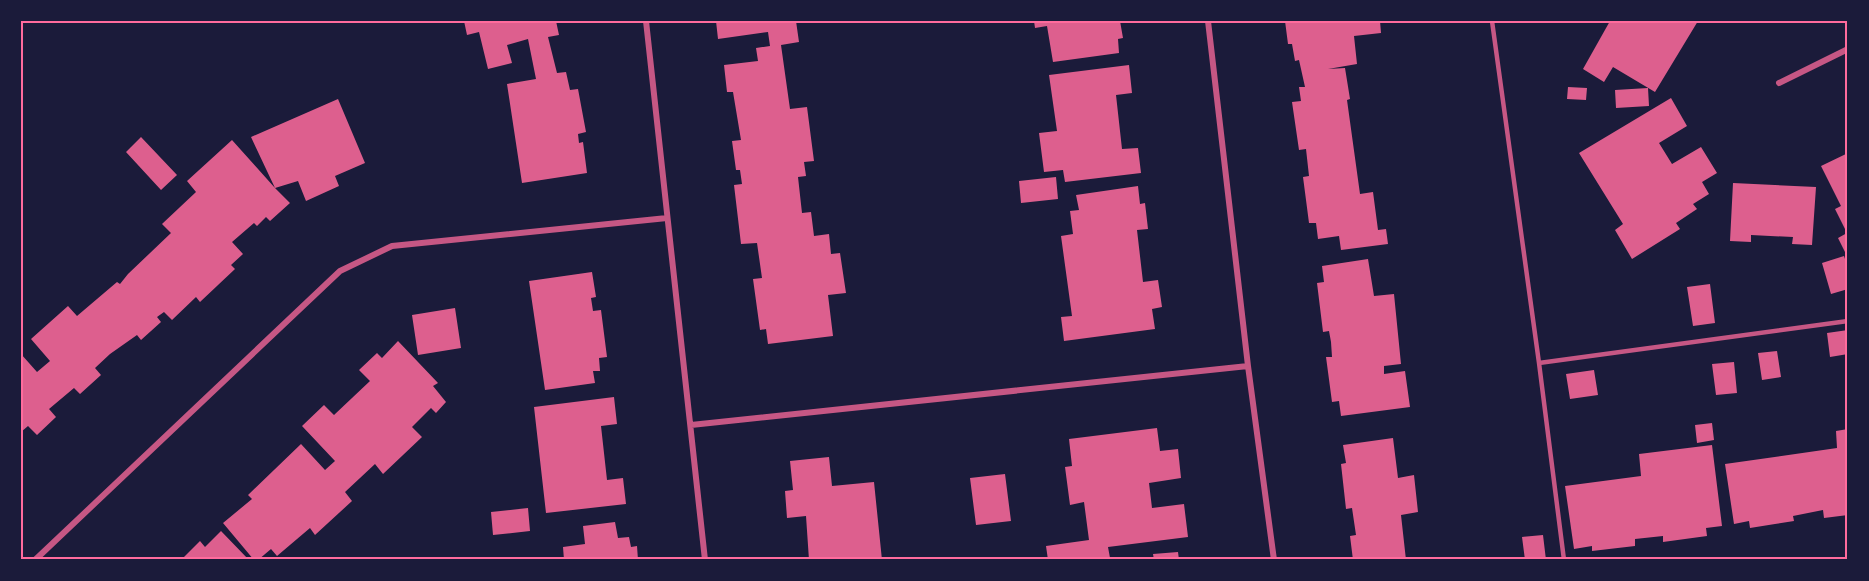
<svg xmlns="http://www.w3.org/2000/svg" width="1869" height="581" font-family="'Libre Baskerville',serif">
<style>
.building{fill:#dd5f8e}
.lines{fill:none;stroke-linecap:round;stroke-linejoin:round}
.service{stroke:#c65784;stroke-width:4.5}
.minor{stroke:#c65784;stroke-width:6}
.neatline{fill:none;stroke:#ff6b9d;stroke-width:2}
</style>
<rect width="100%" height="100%" fill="#1b1b3a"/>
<path class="building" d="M464 21H556L559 35 548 37 557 73 566 72 570 90 578 89 586 132 578 134 579 143 583 142 587 173 522 183 507 84 536 79 528 39 507 45 512 63 488 69 479 32 467 35Z
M716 21H796L799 42 781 45 790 109 807 107 814 161 804 162 806 176 798 177 802 213 811 212 814 236 829 234 831 254 840 253 846 293 828 295 833 336 768 344 766 329 760 330 753 279 762 278 757 243 741 244 734 185 742 184 740 170H736L732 141 741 140 733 92H727L724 65 758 61 756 48 770 46 768 32 718 39Z
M1034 21H1120L1123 38 1118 39 1119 53 1053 62 1047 26 1035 28Z
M1285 21H1380L1381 33 1354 36 1357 64 1328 69 1345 68 1350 99 1347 100 1360 194 1373 192 1378 230 1386 229 1388 244 1341 250 1339 236 1318 239 1316 223H1309L1303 177 1309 176 1306 149 1299 150 1292 102 1301 101 1299 87H1305L1299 60 1295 61 1292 44H1288Z
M1610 21H1698L1655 92 1613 67 1604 82 1583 69Z
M1129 65 1132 93 1116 95 1122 149 1138 148 1141 173 1065 182 1063 170 1044 172 1039 133 1057 131 1049 75Z
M1568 87 1587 88 1586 100 1567 99Z
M1648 88 1649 106 1616 108 1615 90Z
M1671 98 1687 126 1659 143 1672 164 1701 147 1717 173 1702 182 1709 194 1693 204 1697 209 1676 223 1680 229 1632 259 1615 230 1623 224 1579 153Z
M338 99 365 163 335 176 339 186 306 201 298 181 275 188 290 203 270 221 266 217 257 226 254 223 232 242 243 254 231 265 235 269 200 302 196 297 172 320 164 312 157 317 161 322 141 340 137 335 110 354 95 368 101 375 80 394 74 388 49 409 56 417 37 435 28 426 21 432V354L37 372 50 361 31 339 68 306 77 316 117 282 120 284 128 274 171 233 162 224 196 192 187 181 232 140 275 188 251 137Z
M141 137 177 175 161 190 126 152Z
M1848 153V258L1838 238 1847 233 1835 209 1841 206 1821 166Z
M1056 177 1058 199 1021 203 1019 181Z
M1733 183 1816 187 1812 245 1792 244 1793 237 1751 235V242L1730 241Z
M1138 186 1140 204 1145 203 1148 229 1137 230 1143 282 1158 280 1162 307 1152 309 1155 329 1064 341 1061 317 1072 316 1061 236 1073 234 1070 211 1079 210 1076 195Z
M1844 256 1848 268V289L1831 294 1822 263Z
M1368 259 1374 296 1394 294 1401 364 1384 366V374L1405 371 1410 407 1341 416 1339 401 1332 402 1326 357H1332L1331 342 1329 331 1323 332 1317 283 1324 282 1322 266Z
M592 272 596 297 591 298 593 311 601 310 607 357 599 358 600 371H593L595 383 545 390 529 281Z
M1710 284 1715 323 1693 326 1687 287Z
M455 308 461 348 418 355 412 315Z
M1848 330V354L1830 357 1827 333Z
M398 341 438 383 433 386 446 402 436 413 431 408 412 427 422 437 383 474 375 464 345 492 352 501 315 535 310 528 277 556 271 549 258 560H254L223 523 252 499 248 495 301 444 325 470 335 461 302 426 324 405 334 415 370 381 359 370 377 353 382 358Z
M1777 351 1781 377 1762 380 1758 353Z
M1734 362 1737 393 1716 395 1712 364Z
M1594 370 1598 395 1570 399 1566 374Z
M614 397 617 424 601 426 607 480 623 478 626 504 546 513 534 407Z
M1712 423 1714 440 1697 443 1695 425Z
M1157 428 1160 451 1178 449 1181 478 1149 483 1152 508 1184 504 1188 537 1108 547 1110 558 1096 560H1048L1046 546 1089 540 1084 502 1070 505 1065 467 1072 466 1069 439Z
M1848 429V515L1824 518 1823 510 1793 516 1794 521 1775 524 1750 528 1749 521 1734 524 1725 464 1837 448 1836 431Z
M1393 438 1398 478 1414 475 1418 512 1401 515 1406 560H1353L1350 536 1356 535 1352 508 1346 509 1341 464 1346 463 1343 445Z
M1712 445 1722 526 1706 528 1707 536 1663 542V536L1635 539V546L1592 551V546L1574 549 1565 486 1641 476 1639 454Z
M829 457 832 486 874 482 882 560H809L806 516 787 518 785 491 793 490 790 461Z
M1005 474 1011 521 976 525 970 478Z
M528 508 530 531 493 535 491 512Z
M615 522 618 538 629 537 631 547 637 546 638 560H564L563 547 585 544 583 526Z
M221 531 249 560H181L200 541 205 547Z
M1543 535 1546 560H1525L1522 537Z
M1178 552 1179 560H1154L1153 554Z"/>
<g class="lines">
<path class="service" d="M1492 21 1539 363 1564 560
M1539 363 1848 321"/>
<path class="minor" d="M646 21 705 560
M1208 21 1248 366 1274 560
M1779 83 1848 49
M691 425 1248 366
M35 560 340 271 392 246 667 218"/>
</g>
<rect width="1869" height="581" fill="none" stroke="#1b1b3a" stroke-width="45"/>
<rect x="22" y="22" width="1824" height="536" class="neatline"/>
</svg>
